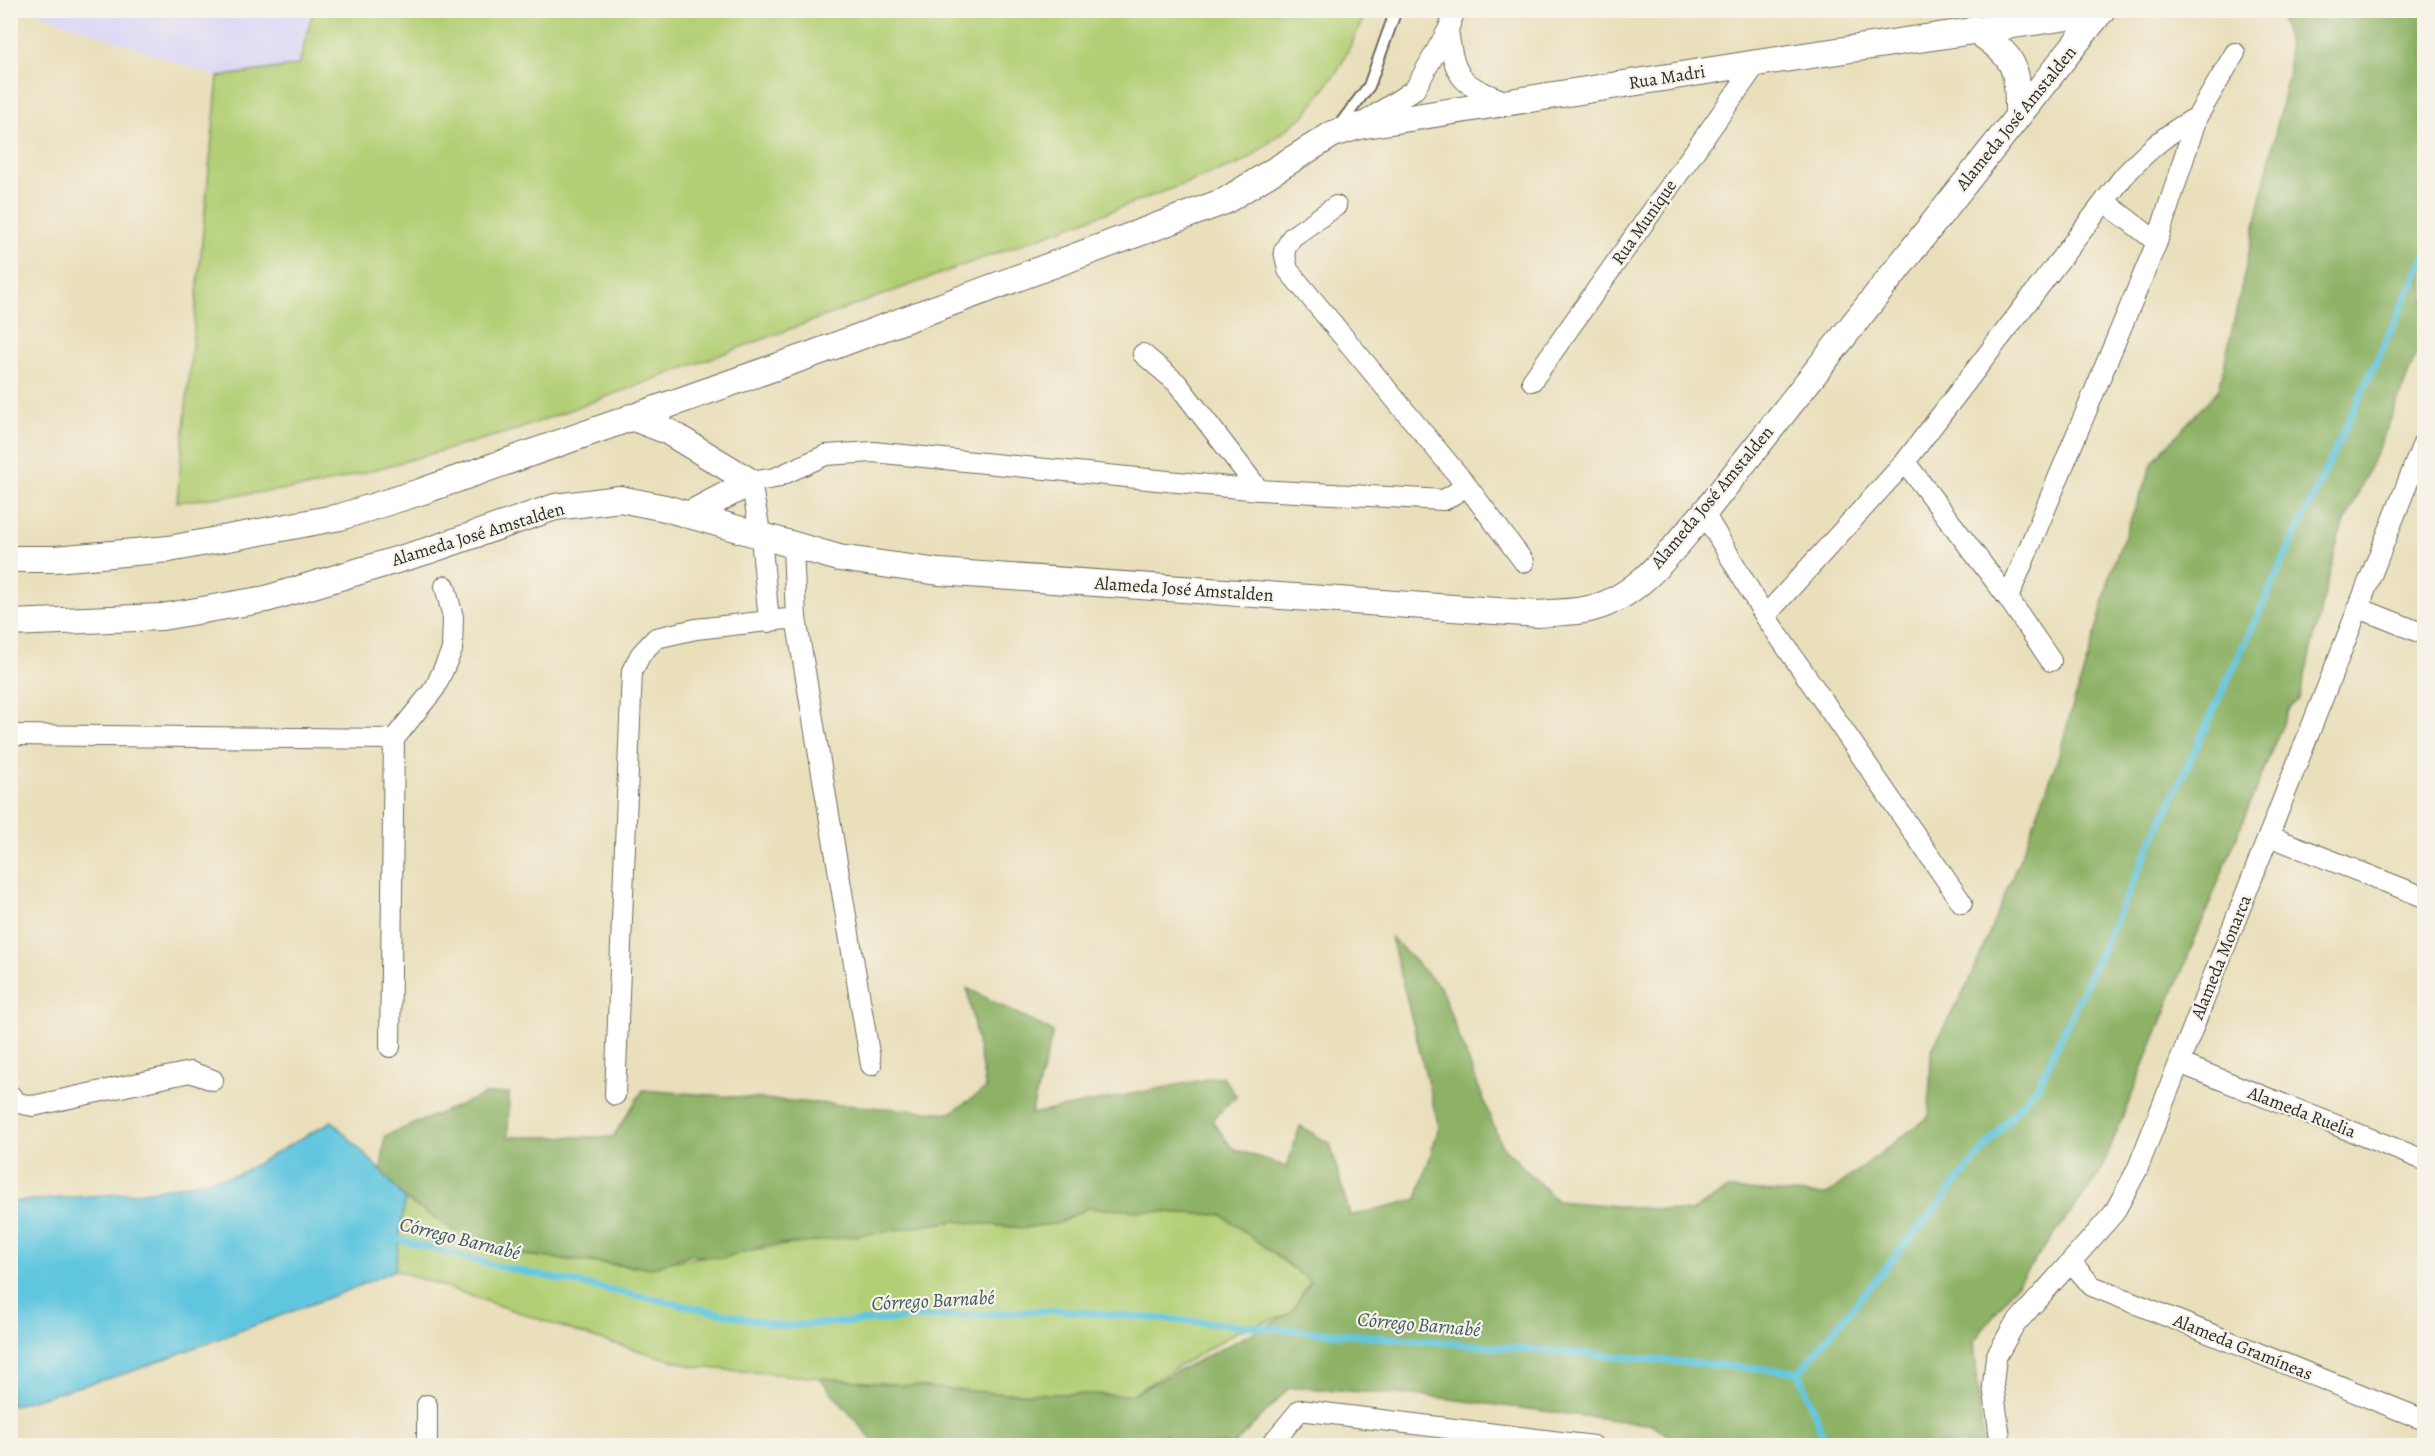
<svg xmlns="http://www.w3.org/2000/svg" width="2435" height="1456" font-family="Alegreya,serif">
<style>
.built{fill:#d9d6f7}
.green{fill:#b2cf75;stroke:#6e7d50;stroke-width:1.5}
.forest{fill:#8db266;stroke:#5c6e48;stroke-width:1.5}
.water{fill:#61c6df;stroke:#467885;stroke-width:1.5}
.lines{fill:none;stroke-linecap:round;stroke-linejoin:round}
.stream{stroke:#61c6df;stroke-width:7}
.service-casing{stroke:#6e6a5d;stroke-width:14}
.minor-casing{stroke:#6e6a5d;stroke-width:22}
.tertiary-casing{stroke:#6e6a5d;stroke-width:28}
.service{stroke:#fff;stroke-width:10}
.minor{stroke:#fff;stroke-width:20}
.tertiary{stroke:#fff;stroke-width:26}
.labels{text-anchor:middle;stroke-width:4.5;stroke-linejoin:round;paint-order:stroke}
.street-label{font-size:18px;fill:#2b2b2b;stroke:#f7f3e8}
.water-label{font-size:20px;font-style:italic;fill:#3b5a61;stroke:#f7f3e8}
</style>
<rect width="100%" height="100%" fill="#f7f3e8"/>
<filter id="ink" filterUnits="userSpaceOnUse"><feTurbulence type="fractalNoise" baseFrequency=".0167" numOctaves="2"/><feDisplacementMap in="SourceGraphic" scale="12" xChannelSelector="R" yChannelSelector="G"/><feConvolveMatrix kernelMatrix="1 2 1 2 8 2 1 2 1" color-interpolation-filters="sRGB"/></filter>
<filter id="wash" filterUnits="userSpaceOnUse"><feTurbulence type="fractalNoise" baseFrequency=".008" numOctaves="4" result="noise"/><feDisplacementMap in="SourceGraphic" scale="24" xChannelSelector="R" yChannelSelector="G"/><feGaussianBlur stdDeviation="1.35" result="paint"/><feColorMatrix in="noise" values="0 0 0 0 0 0 0 0 0 0 0 0 0 0 0 0 0 1.4 0 .05"/><feComposite in="paint" operator="in"/></filter>
<g filter="url(#wash)">
<rect width="100%" height="100%" fill="#e9dfbb"/>
<path class="built" d="M32 11H313L299 66 218 77Z"/>
<path class="green" d="M313 11V10L1367 11 1340 67 1305 115 1244 162 516 430 316 486 177 502 218 77 299 65Z
M405 1199 471 1241 504 1253 633 1267 954 1221 1023 1228 1059 1223 1087 1208 1222 1215 1310 1281 1291 1313 1238 1331 1131 1395 994 1393 696 1367 591 1337 395 1270Z"/>
<path class="forest" d="M2279 11H2424V334L2386 431 2339 535 2299 699 2289 708 2099 1175 1974 1341 1983 1445H1679L1654 1425 1426 1396 1303 1388H1289L1234 1445H1162L1165 1434 1149 1446 877 1445 819 1378 994 1393 1131 1395 1291 1313 1310 1281 1222 1215 1087 1208 1059 1223 1023 1228 954 1221 806 1243 768 1245 723 1258 688 1255 652 1268 504 1253 471 1241 405 1199 381 1171 385 1136 486 1094 509 1093 508 1137H613L643 1090 950 1113 986 1089 967 988 1053 1032 1031 1114 1222 1076 1236 1096 1212 1120 1232 1148 1287 1167 1300 1126 1330 1144 1350 1216 1417 1199 1439 1127 1391 937 1440 987 1501 1145 1557 1201 1691 1212 1728 1189 1826 1195 1929 1116 1931 1051 1970 980 2030 834 2059 755 2075 698 2093 643 2112 568 2154 460 2219 389 2289 71V47Z"/>
<path class="water" d="M332 1121 381 1171 405 1199 395 1270 349 1290 130 1372 11 1406V1202L145 1192 237 1175Z"/>
<g class="lines">
<path class="stream" d="M393 1238 501 1267 782 1326 1056 1310 1799 1372 1827 1446
M1799 1372 2040 1082 2424 259"/>
</g>
</g>
<g filter="url(#ink)">
<g class="lines">
<g class="service-casing">
<path id="service" d="M1338 127 1369 86 1396 10"/>
</g>
<g class="minor-casing">
<path id="minor" d="M1448 30C1455 81 1461 84 1507 102
M1363 123 1415 89 1448 30 1455 10
M2105 202 2157 242
M1336 206 1292 237 1284 251 1288 270 1467 486 1524 562
M1143 354 1177 383 1259 490
M1532 381 1757 63
M1905 462 2008 598 2051 661
M1704 513 1765 616 1962 903
M793 546 796 618 871 1065
M2008 598 2157 242 2197 117 2235 53
M2359 608 2424 634
M1765 616 1905 462 2124 176C2148 150 2166 134 2197 117
M769 622 761 537 751 482 775 478 826 455 873 452 1259 490 1444 500 1467 486
M10 735 394 739
M2269 836 2424 897
M390 1047 394 739 435 688 452 650 453 617 445 586
M2179 1063 2424 1160
M10 1095 18 1103 33 1106 190 1072 213 1080
M615 1095 632 671 641 654 656 638 696 629 796 618
M2071 1262 2092 1286 2424 1420
M427 1405V1446
M1270 1446 1300 1410 1593 1446
M2001 1446 1993 1385 1996 1357 2013 1327 2114 1213 2137 1170 2424 441"/>
</g>
<g class="tertiary-casing">
<path id="tertiary" d="M1974 29C2015 58 2018 64 2018 114
M631 417 667 431 751 482 688 515
M10 559H55L169 549 340 517 420 492 810 355 1225 201 1333 134 1359 126 1757 63 2101 12
M10 623 162 617 266 599 430 550 555 507 620 499 665 508 839 558 939 572 1538 614C1555 612 1576 613 1593 608 1640 596 1673 548 1704 513L2102 10"/>
</g>
<use href="#service" class="service"/>
<use href="#minor" class="minor"/>
<use href="#tertiary" class="tertiary"/>
</g>
</g>
<g class="labels">
<g class="street-label">
<text transform="translate(1667 77) rotate(-9)" y="6">Rua Madri</text>
<text transform="translate(2016 118) rotate(-51)" y="6">Alameda José Amstalden</text>
<text transform="translate(1644 222) rotate(-55)" y="6">Rua Munique</text>
<text transform="translate(1712 497) rotate(-50)" y="6">Alameda José Amstalden</text>
<text transform="translate(478 534) rotate(-17)" y="6">Alameda José Amstalden</text>
<text transform="translate(1184 589) rotate(4)" y="6">Alameda José Amstalden</text>
<text transform="translate(2221 957) rotate(-68)" y="6">Alameda Monarca</text>
<text transform="translate(2302 1112) rotate(21)" y="6">Alameda Ruelia</text>
<text transform="translate(2243 1347) rotate(22)" y="6">Alameda Gramíneas</text>
</g>
<g class="water-label">
<text transform="translate(460 1238) rotate(14)" y="7">Córrego Barnabé</text>
<text transform="translate(933 1300) rotate(-3)" y="7">Córrego Barnabé</text>
<text transform="translate(1419 1324) rotate(5)" y="7">Córrego Barnabé</text>
</g>
</g>
<rect width="2435" height="1456" fill="none" stroke="#f7f3e8" stroke-width="36"/>
</svg>
